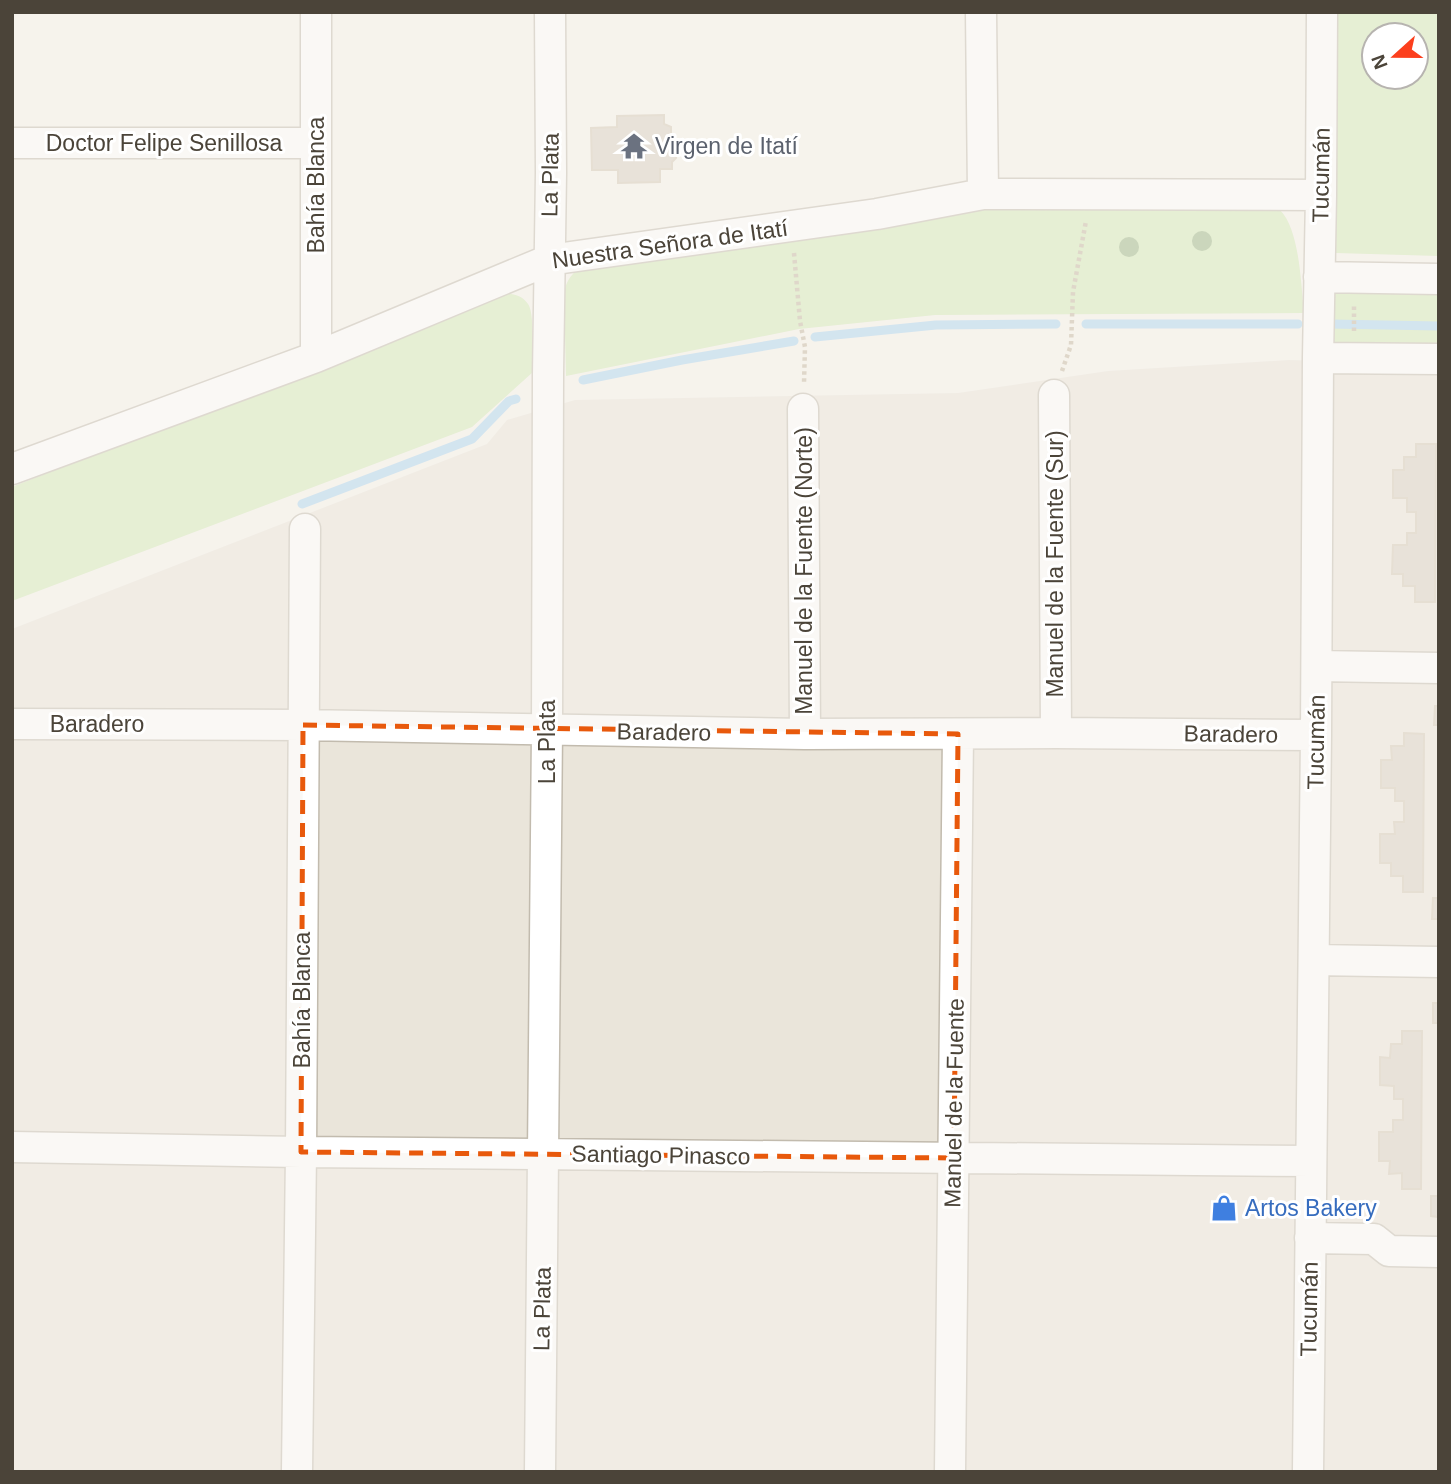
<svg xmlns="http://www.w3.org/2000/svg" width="1451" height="1484" font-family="Arial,sans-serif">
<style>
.residential{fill:#eae5da}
.green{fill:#d2eab5;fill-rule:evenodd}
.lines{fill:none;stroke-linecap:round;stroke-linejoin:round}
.stream{stroke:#a9d4f2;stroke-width:9}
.building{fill:#d8cfc1;stroke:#d3c7b4;stroke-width:2}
.minor-casing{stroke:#c2bbae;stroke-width:33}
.path{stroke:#c4b79f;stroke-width:4.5;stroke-dasharray:3.5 3.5;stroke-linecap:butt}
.minor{stroke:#fff;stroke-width:30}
.tree{fill:#97b381}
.marked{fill:none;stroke:#e8590c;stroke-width:5;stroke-dasharray:14 9;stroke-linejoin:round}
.labels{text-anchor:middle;stroke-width:6;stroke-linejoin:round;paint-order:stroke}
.street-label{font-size:23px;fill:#4b4439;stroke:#fff}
.worship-label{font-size:23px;fill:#5b616d;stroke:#fff;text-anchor:start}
.shop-label{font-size:23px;fill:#366cbe;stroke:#fff;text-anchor:start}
</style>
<rect width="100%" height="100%" fill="#f6f3ec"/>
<path class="residential" d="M1289 360 1439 364V1472H12V629L487 444 507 420 575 400 958 393 1108 371Z"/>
<path class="green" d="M1337 12H1439V256L1336 253ZM1374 35H1416V77H1374Z
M1264 204C1270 205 1275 206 1280 210 1300 230 1301 286 1304 313L935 315 799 329 566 376 564 293C566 282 570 276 578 269L986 209Z
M1333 289 1439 290V348L1332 345Z
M504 293C513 294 522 295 528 304 535 313 532 358 533 372L472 427 12 601V487Z"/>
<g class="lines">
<path class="stream" d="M1086 324H1298
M1330 324 1439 326
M815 337 936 325 1056 324
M583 380 682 360 794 341
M302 504 472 439 509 401 516 399"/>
</g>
<path class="building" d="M664 115V124L671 127V135L677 149 676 158 672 162V169H660V182L618 183V170H592L591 128 617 127V116Z
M1416 444H1436L1435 602H1415V586H1403V574H1392L1393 545H1407V533H1416V512H1407V498H1393V470H1404V457H1416Z
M1435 706H1439V725H1434Z
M1404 733 1424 734 1423 892H1403V876H1391V863H1380V834H1395L1394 822H1404V801H1395V788H1381V760H1392L1391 746H1404Z
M1433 898H1439V919H1432Z
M1433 1003H1439V1023H1433Z
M1402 1031H1422L1421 1189H1402V1173L1389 1174 1390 1161H1379V1132H1393V1120H1403V1099H1394V1086L1380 1085V1057L1390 1058 1391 1044H1402Z
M1431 1196H1439V1217L1431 1216Z"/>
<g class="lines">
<g class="minor-casing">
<path id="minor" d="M316 12V357
M981 12 983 194
M12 143H316
M1319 277 1439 279
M1318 358 1439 359
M1054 395 1056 733
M803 409 805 734
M12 469 316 357 549 260 877 214 983 194 1321 195
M1317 666 1439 668
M12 724 303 725 805 734 1056 733 1316 735
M1314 960 1439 962
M12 1147 301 1152 1311 1161
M1310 1238 1374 1239 1389 1251 1439 1252
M297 1472 301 1152 305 529
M540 1472 547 730 548 375 551 173 550 12
M950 1472 958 734
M1308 1472 1316 735 1318 358 1321 195 1322 12"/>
</g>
<path class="path" d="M794 253 800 321 805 347 804 383
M1354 331V305
M1062 371 1071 345 1073 292 1086 221"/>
<use href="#minor" class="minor"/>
</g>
<g class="tree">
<circle cx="1202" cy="241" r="10"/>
<circle cx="1129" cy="247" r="10"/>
</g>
<path d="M0 0H1451V1484H0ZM303 725 958 734 954 1158 301 1152Z" fill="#f6f3ec" fill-opacity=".55" fill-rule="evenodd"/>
<path class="marked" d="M303 725 958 734 954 1158 301 1152Z"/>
<defs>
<g id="temple-bare" transform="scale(2.1)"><path d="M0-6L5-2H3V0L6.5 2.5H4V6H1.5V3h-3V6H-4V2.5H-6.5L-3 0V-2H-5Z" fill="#6b7280" stroke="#fff" stroke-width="2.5" paint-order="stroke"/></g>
<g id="shop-bare" transform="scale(2.1)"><path d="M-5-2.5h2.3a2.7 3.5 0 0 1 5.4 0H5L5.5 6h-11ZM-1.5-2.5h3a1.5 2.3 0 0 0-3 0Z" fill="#3f7fe0" stroke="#fff" stroke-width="2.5" paint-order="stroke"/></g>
</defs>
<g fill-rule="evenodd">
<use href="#temple-bare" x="634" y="146"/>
<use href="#shop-bare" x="1224" y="1208"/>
</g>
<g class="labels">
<g class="street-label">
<text x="164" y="151">Doctor Felipe Senillosa</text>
<text transform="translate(550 175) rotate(-89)" y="8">La Plata</text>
<text transform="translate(1321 175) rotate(-89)" y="8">Tucumán</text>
<text transform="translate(316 185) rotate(-90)" y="8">Bahía Blanca</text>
<text transform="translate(670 244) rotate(-8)" y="8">Nuestra Señora de Itatí</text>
<text transform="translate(1055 564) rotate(-90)" y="8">Manuel de la Fuente (Sur)</text>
<text transform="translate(804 571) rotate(-90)" y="8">Manuel de la Fuente (Norte)</text>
<text x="97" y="732">Baradero</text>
<text transform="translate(664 732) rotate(1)" y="8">Baradero</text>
<text transform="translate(1231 734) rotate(1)" y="8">Baradero</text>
<text transform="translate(547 742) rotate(-90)" y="8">La Plata</text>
<text transform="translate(1316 742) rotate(-89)" y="8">Tucumán</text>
<text transform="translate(302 1000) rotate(-90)" y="8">Bahía Blanca</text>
<text transform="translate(954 1103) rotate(-89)" y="8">Manuel de la Fuente</text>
<text transform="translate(661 1155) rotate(1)" y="8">Santiago Pinasco</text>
<text transform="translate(542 1309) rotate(-89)" y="8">La Plata</text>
<text transform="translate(1309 1309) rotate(-89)" y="8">Tucumán</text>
</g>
<g class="worship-label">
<text x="655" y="154">Virgen de Itatí</text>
</g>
<g class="shop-label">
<text x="1245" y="1216">Artos Bakery</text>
</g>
</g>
<rect width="1451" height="1484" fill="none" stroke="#4b4439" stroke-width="28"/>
<g transform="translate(1395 56) rotate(249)"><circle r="33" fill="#ffffff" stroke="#b7b4b0" stroke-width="2"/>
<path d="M0-5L12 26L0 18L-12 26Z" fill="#fc3f1d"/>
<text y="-10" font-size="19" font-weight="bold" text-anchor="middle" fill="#4b4439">N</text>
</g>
</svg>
